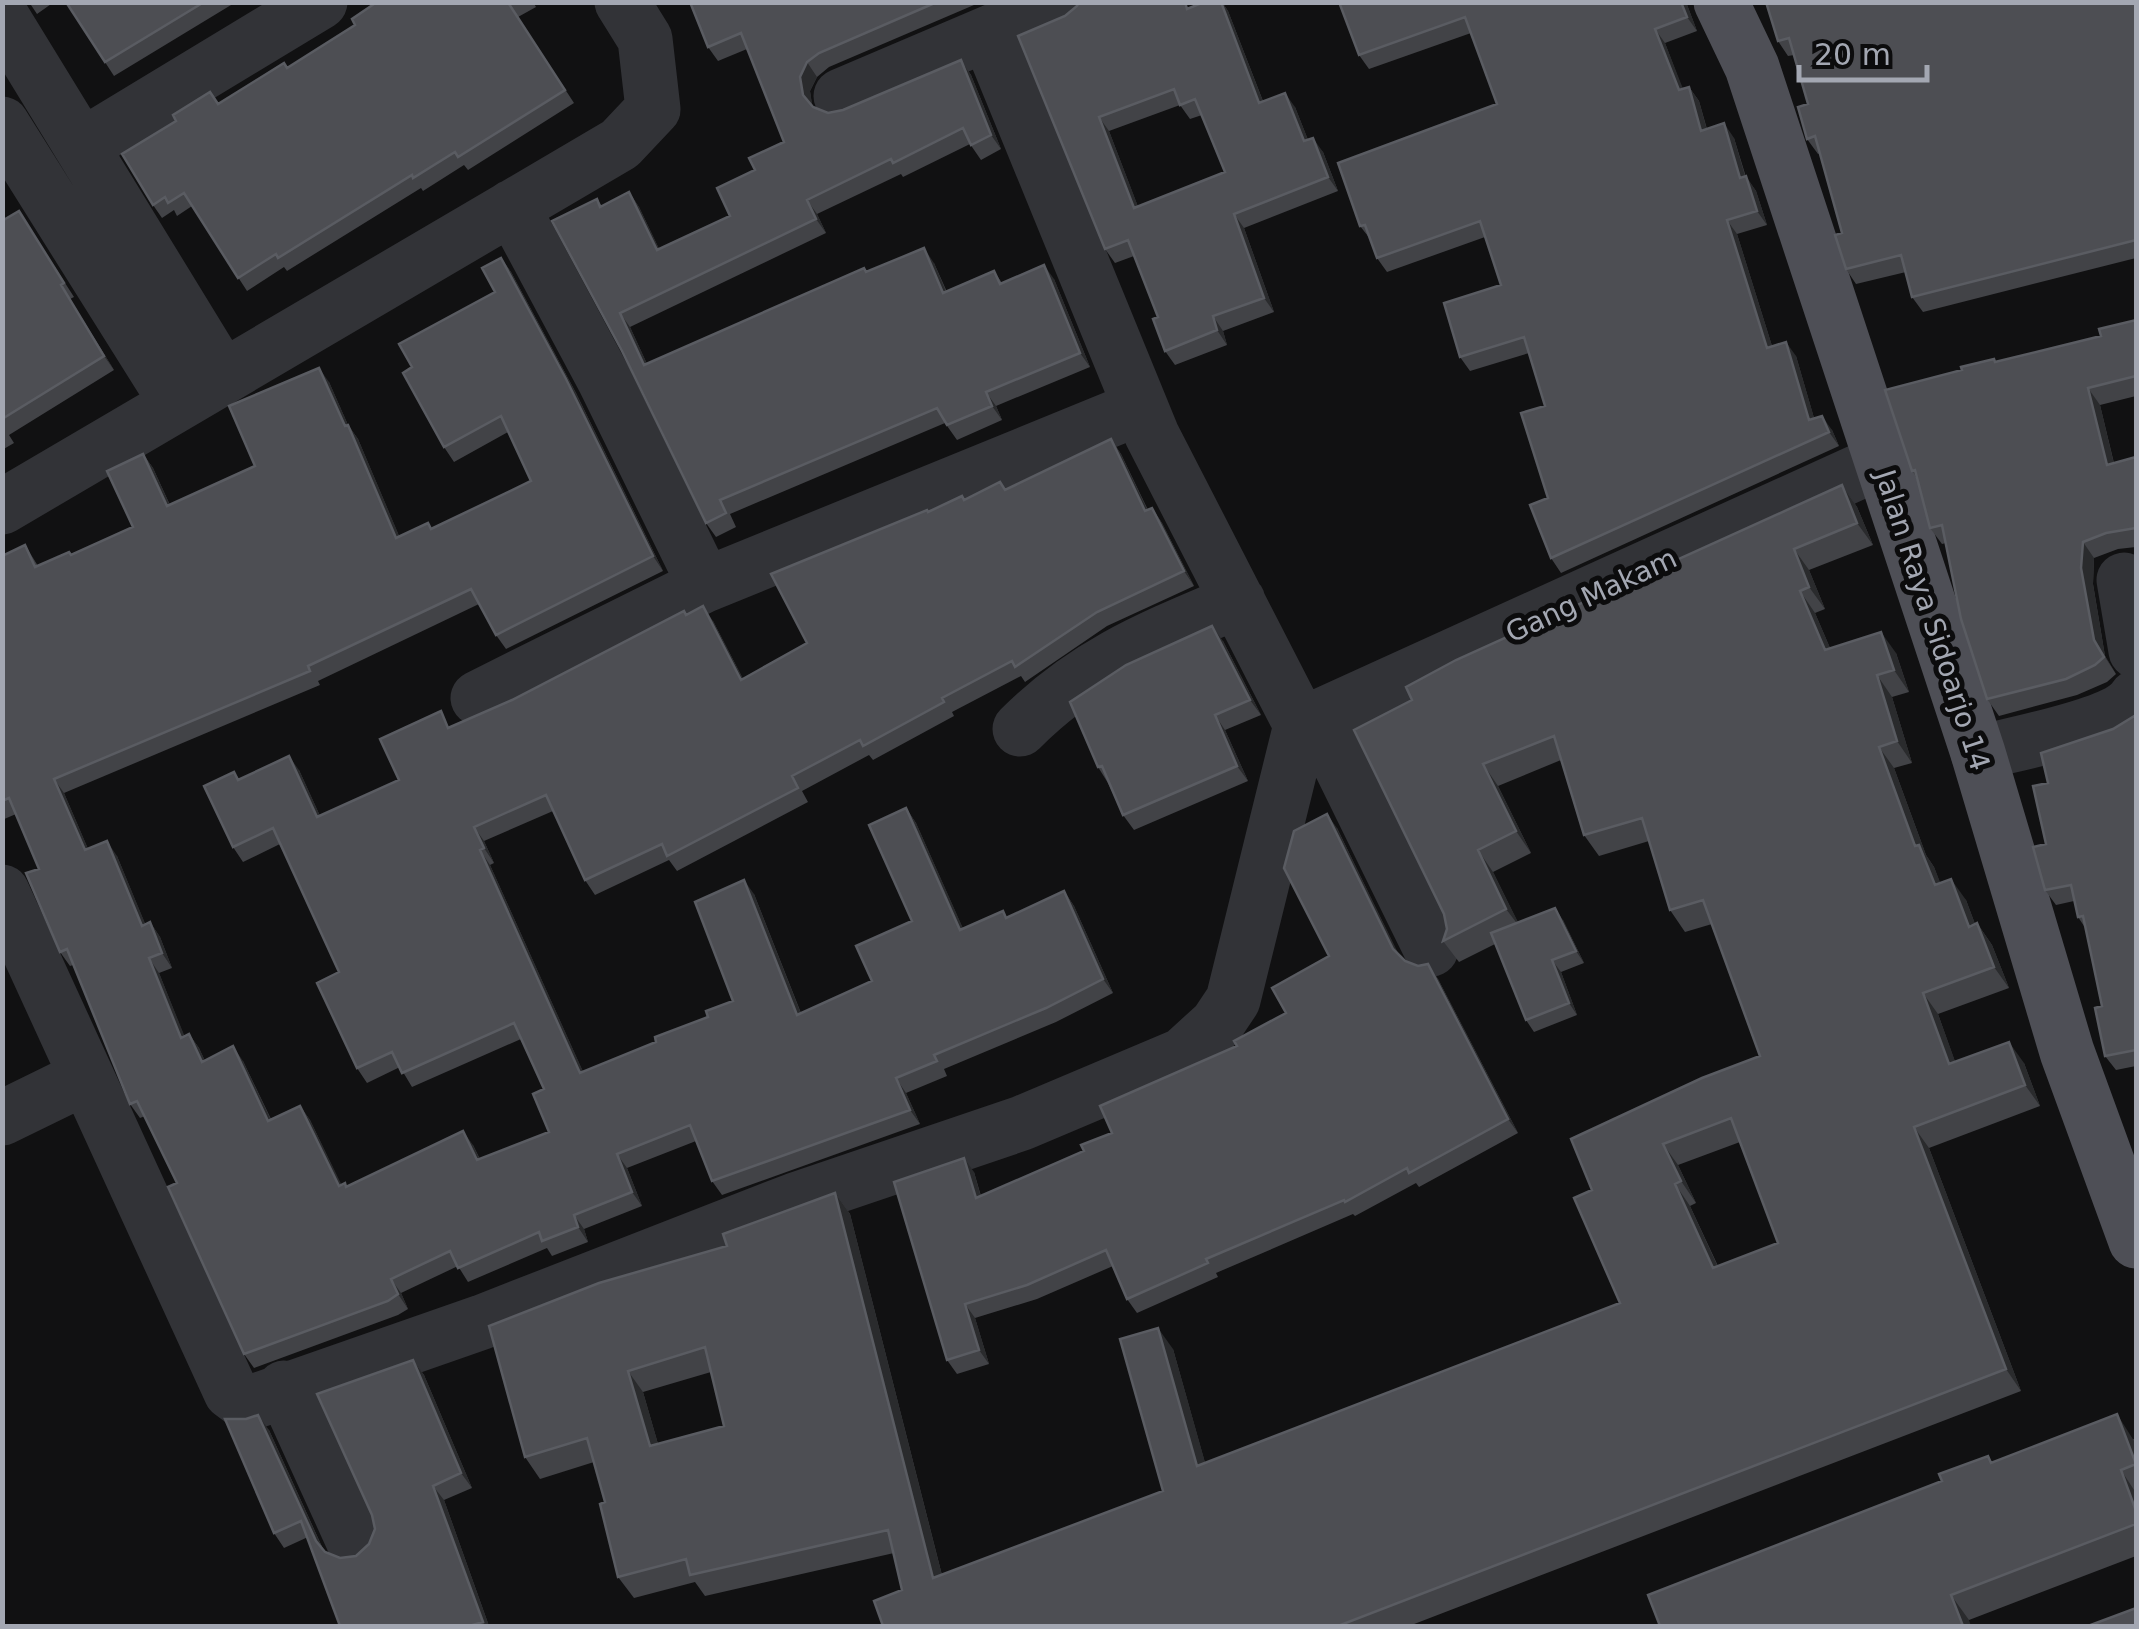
<svg xmlns="http://www.w3.org/2000/svg" width="2139" height="1629" font-family="'DejaVu Sans',sans-serif">
<style>
.lines{fill:none;stroke-linecap:round;stroke-linejoin:round}
.minor{stroke:#323337;stroke-width:55}
.major{stroke:#4e4f56;stroke-width:55}
.wall{fill:#424347;fill-rule:evenodd}
.shaded-wall{fill:#2a2b2d}
.building{fill:#4d4e53;stroke:#5a5c62;stroke-width:2.5;fill-rule:evenodd}
.labels{text-anchor:middle;stroke-width:10;stroke-linejoin:round;paint-order:stroke}
.street-label{font-size:28px;fill:#a3a7b2;stroke:#0c0c0d}
</style>
<rect width="100%" height="100%" fill="#111112"/>
<g class="lines">
<path class="minor" d="M2 17 222 376
M841 96 1062 2
M2 124 177 403
M82 146 320 2
M512 207 604 379 705 585
M2 507 620 144 653 109 645 39 622 2
M2124 580 2136 651
M478 698 705 585 1139 408
M1317 717 1431 949
M1301 725 1880 462
M1020 729C1087 662 1153 637 1238 601
M1978 753C2014 744 2118 725 2136 697
M2 892 231 1392 247 1404 482 1322 795 1200 1022 1123 1183 1055 1217 1024 1233 1000 1301 725 1152 435 988 34
M2 1118 86 1077
M284 1388 354 1542"/>
<path class="major" d="M1721 2 1752 67 1978 753 2067 1052 2136 1241"/>
</g>
<path class="wall" d="M29 2H54L37 14Z
M66 2H236L114 76Z
M377 2H533L536 7 518 17 574 103 468 170 464 165 423 191 421 188 287 271 284 267 247 291 192 206 177 216 174 210 162 218 153 205 218 104 287 68 355 25Z
M690 2H981L829 67 817 77 810 91 812 106 828 113 843 110 961 60 971 75 1001 149 981 160 970 144 903 177 901 174 817 214 826 233 630 327 647 364 867 272 934 263 947 292 994 271 1002 283 1054 279 1090 367 996 406 1002 420 957 440 945 423 730 514 736 527 716 537 706 523 622 351 597 199 602 206 629 192 639 207 659 249 730 216 755 170 784 142 747 49 718 61 708 47Z
M1204 2H1222L1228 11 1263 101 1295 107 1308 140 1323 152 1338 191 1244 228 1274 312 1223 331 1227 345 1175 365 1165 351 1158 317 1134 256 1115 263 1105 249 1065 16 1077 6 1191 7ZM1180 105 1190 119 1202 115 1225 172 1138 207 1109 131Z
M1339 2H1686L1697 31 1665 43 1682 88 1689 87 1699 101 1707 129 1734 138 1746 177 1756 191 1767 225 1737 234 1772 346 1796 356 1814 418 1832 430 1839 446 1561 573 1551 558 1545 406 1529 353 1470 371 1460 357 1501 285 1485 237 1387 272 1377 258 1371 240 1360 226 1497 104 1471 33 1369 69 1359 55Z
M1766 2H2136V258L1923 312 1912 297 1906 272 1856 284 1846 269 1842 233 1820 153 1818 154 1807 139 1808 104 1794 55 1788 56 1778 41Z
M19 211 74 297 70 299 114 370 9 435 14 443 2 450V221Z
M501 258 511 272 576 393 663 571 506 649 496 635 479 604 318 681 320 685 64 793 88 849 117 856 145 924 150 922 160 937 172 968 159 973 184 1036 189 1034 199 1048 205 1061H243L271 1119 300 1106 310 1120 341 1185 347 1187 473 1145 480 1159 549 1132 544 1089 521 1039 412 1087 400 1067 367 1083 357 1068 339 972 280 844 243 862 233 847 234 772 239 779 299 770 320 816 399 780 451 726 512 700 687 615 713 621 743 679 807 643 928 512 965 500 1000 482 1006 490 1111 439 1121 454 1148 510 1152 508 1162 523 1194 586 1107 626 1025 682 1021 676 952 712 954 716 873 760 869 755 802 791 808 802 677 871 669 860 595 895 585 880 553 811 484 841 494 863 490 865 583 1072 656 1042 708 1017 733 1001 754 894 801 1013 872 981 912 921 906 808 916 823 963 929 1007 917 1064 891 1074 906 1113 993 1056 1022 944 1069 947 1076 906 1093 920 1124 722 1195 712 1181 696 1141 627 1168 642 1206 584 1229 588 1242 552 1256 547 1248 468 1282 458 1266 401 1293 408 1309 398 1315 254 1368 244 1354 177 1183 145 1116 140 1118 130 1104 73 965 70 966 60 952 39 869 16 814 2 820V556L25 545 38 566 71 555 133 527 143 454 153 468 170 505 255 466 329 382 348 425 358 439 399 536 432 528 531 481 508 432 454 462 444 447 412 367 495 292Z
M2136 320V396L2100 405 2114 463 2136 457V547L2118 549 2094 558 2093 584 2105 656 2116 674 2107 682 2077 695 1999 716 1987 699 1946 543 1942 544 1930 528 1918 479 1912 471 1962 370 2101 336Z
M1842 485 1857 507 1873 545 1809 570 1825 609 1815 613 1830 648 1896 653 1909 692 1892 697 1912 763 1894 768 1926 855 1934 867 1940 883 1966 900 1975 924 1977 923 1992 945 2009 988 1938 1014 1955 1062 2024 1063 2040 1106 1929 1148 2021 1391 1409 1626H883L902 1590 894 1553 705 1596 695 1582 634 1598 618 1577 605 1502 594 1462 540 1479 525 1457 727 1246 835 1193 850 1214 942 1575 1163 1491 1173 1349 1205 1463 1620 1303 1592 1190 1760 1056 1712 924 1685 932 1670 910 1649 841 1599 856 1584 835 1561 760 1498 786 1531 853 1493 872 1518 923 1563 920 1584 963 1561 972 1577 1015 1534 1032 1526 1020 1495 944 1459 962 1443 941 1447 929 1444 914 1354 730ZM1740 1142 1778 1243 1718 1266 1690 1206 1696 1203 1678 1165ZM711 1372 724 1426 658 1444 643 1392Z
M1223 641 1261 715 1225 730 1248 781 1134 830 1123 815 1108 783 1098 767Z
M2136 715V1066L2116 1070 2105 1056 2102 1006 2086 929 2078 917 2074 901 2056 905 2045 890 2048 783 2113 729Z
M1337 828 1399 956 1405 961 1418 966 1428 964 1438 979 1518 1133 1419 1187 1416 1183 1355 1216 1353 1214 1216 1273 1218 1277 1137 1313 1127 1299 1113 1266 1037 1299 975 1318 989 1364 957 1374 947 1360 974 1172 981 1196 1084 1151 1286 1013 1329 956Z
M413 1360 424 1375 472 1488 444 1500 489 1626H340L308 1537 284 1548 274 1533 246 1419 269 1430 324 1551 340 1558 356 1556 369 1544 375 1529Z
M2135 1439 2136 1444V1556L1969 1620 1660 1626 1993 1462Z"/>
<path class="shaded-wall" d="M1221 2H1222L1228 11 1269 117 1259 103Z
M1681 2H1686L1697 31 1687 17Z
M1655 29 1665 43 1689 104 1679 90Z
M961 60 971 75 1001 149 991 135Z
M807 62 817 77 810 91 813 109 803 95 800 77Z
M1689 87 1699 101 1711 145 1701 131Z
M1285 93 1295 107 1314 155 1304 141Z
M1099 117 1109 131 1144 222 1134 208Z
M1724 123 1734 138 1750 193 1740 178Z
M1313 138 1323 152 1338 191 1328 177Z
M1746 176 1756 191 1767 225 1757 211Z
M629 192 639 207 667 265 657 250Z
M807 200 817 214 826 233 816 219Z
M1234 214 1244 228 1274 312 1264 298Z
M1727 220 1737 234 1777 362 1767 348Z
M924 248 934 263 953 308 943 293Z
M501 258 511 272 576 393 663 571 653 556Z
M1044 265 1054 279 1090 367 1080 353Z
M61 285 70 299 114 370 104 356Z
M620 313 630 327 654 379 644 365Z
M1213 316 1223 331 1227 345 1217 330Z
M1786 342 1796 356 1819 435 1809 420Z
M319 368 329 382 348 425 358 439 406 552 396 538Z
M2088 388 2100 405 2118 481 2107 465Z
M986 392 996 406 1002 420 992 406Z
M1822 416 1832 430 1839 446 1829 432Z
M1111 439 1121 454 1155 526 1145 511Z
M143 454 153 468 177 521 167 506Z
M1842 485 1857 507 1873 545 1857 523Z
M1152 508 1162 523 1194 586 1184 571Z
M2083 542 2094 558 2093 584 2105 656 2116 674 2094 640 2081 568Z
M1794 549 1809 570 1825 609 1809 587Z
M1800 591 1815 613 1840 671 1825 650Z
M703 606 713 621 751 694 741 680Z
M1212 626 1223 641 1261 715 1250 700Z
M1881 632 1896 653 1909 692 1894 670Z
M1877 675 1892 697 1912 763 1897 741Z
M1215 715 1225 730 1248 781 1237 766Z
M1879 747 1894 768 1926 855 1934 867 1950 907 1935 885 1915 846Z
M289 756 299 770 327 831 317 817Z
M1483 764 1498 786 1531 853 1516 831Z
M54 779 64 793 95 865 85 850Z
M906 808 916 823 970 944 960 930Z
M1327 814 1337 828 1403 963 1393 949Z
M474 827 484 841 494 863 484 848Z
M107 841 117 856 152 940 142 926Z
M480 850 490 865 590 1087 580 1073Z
M1478 850 1493 872 1522 930 1506 909Z
M1951 879 1966 900 1984 948 1969 927Z
M744 880 754 894 807 1029 797 1015Z
M1064 891 1074 906 1113 993 1103 979Z
M1555 908 1563 920 1584 963 1576 951Z
M150 922 160 937 172 968 162 953Z
M1977 923 1992 945 2009 988 1994 967Z
M149 958 159 973 191 1052 181 1038Z
M1552 960 1561 972 1577 1015 1569 1003Z
M1428 964 1438 979 1518 1133 1508 1119Z
M1923 993 1938 1014 1964 1086 1949 1064Z
M189 1034 199 1048 212 1076 202 1062Z
M2009 1042 2024 1063 2040 1106 2025 1085Z
M233 1046 243 1061 278 1135 268 1121Z
M896 1078 906 1093 920 1124 910 1110Z
M300 1106 310 1120 349 1200 339 1186Z
M1914 1127 1929 1148 2021 1391 2006 1369Z
M463 1131 473 1145 487 1175 477 1160Z
M1663 1144 1678 1165 1696 1203 1681 1181Z
M617 1154 627 1168 642 1206 632 1192Z
M964 1158 974 1172 985 1212 976 1198Z
M1675 1184 1690 1206 1728 1289 1713 1268Z
M835 1193 850 1214 948 1599 933 1578Z
M574 1215 584 1229 588 1242 578 1227Z
M391 1279 401 1293 408 1309 398 1294Z
M965 1304 975 1318 989 1364 979 1350Z
M1158 1328 1173 1349 1212 1487 1197 1466Z
M413 1360 424 1375 472 1488 461 1473Z
M628 1371 643 1392 665 1468 650 1446Z
M2117 1414 2136 1444V1464Z
M258 1415 269 1430 326 1556 316 1541Z
M2121 1470 2136 1493V1511Z
M433 1486 444 1500 489 1626H486L483 1622Z
M1951 1595 1969 1620 1971 1626H1963Z"/>
<path class="building" d="M66 2H204L105 62Z
M377 2H512L509 4 565 90 458 157 455 152 413 178 412 175 278 258 276 254 238 278 184 193 168 203 165 197 153 205 122 154 176 121 173 115 210 92 218 104 284 63 287 68 355 25 352 19Z
M690 2H937L819 53 807 62 800 77 803 95 813 107 828 113 843 110 961 60 991 135 971 145 963 128 893 163 891 159 807 200 816 219 620 313 644 365 864 268 866 272 924 248 943 293 994 271 1000 284 1044 265 1080 353 986 392 992 406 947 425 937 408 720 500 726 513 706 523 622 351 552 221 597 199 600 207 629 192 657 250 730 216 717 188 755 170 749 158 784 142 741 33 708 47Z
M1079 2H1185L1187 9 1204 2H1221L1259 103 1285 93 1304 141 1313 138 1328 177 1234 214 1264 298 1213 316 1217 330 1165 351 1153 319 1158 317 1128 240 1105 249 1018 36 1065 16 1077 6ZM1174 89 1180 105 1195 99 1225 172 1134 208 1099 117Z
M1339 2H1681L1687 17 1655 29 1679 90 1689 87 1701 131 1724 123 1740 178 1746 176 1757 211 1727 220 1767 348 1786 342 1809 420 1822 416 1829 432 1551 558 1530 505 1548 498 1521 413 1545 406 1524 337 1460 357 1444 303 1501 285 1480 221 1377 258 1365 225 1360 226 1338 163 1497 104 1465 17 1359 55Z
M1766 2H2136V240L1912 297 1901 255 1846 269 1835 235 1842 233 1815 136 1807 139 1798 107 1808 104 1789 38 1778 41Z
M19 211 64 283 61 285 104 356 2 419V221Z
M501 258 566 379 653 556 496 635 471 589 308 666 310 671 54 779 85 850 107 841 142 926 150 922 162 953 149 958 181 1038 189 1034 202 1062 233 1046 268 1121 300 1106 339 1186 345 1183 346 1187 463 1131 477 1160 549 1132 533 1094 544 1089 514 1023 402 1073 392 1052 357 1068 317 983 339 972 273 828 233 847 204 786 234 772 238 780 289 756 317 817 399 780 380 739 441 711 448 728 512 700 684 611 686 615 703 606 741 680 807 643 771 574 927 510 928 512 962 496 964 500 1000 482 1005 490 1111 439 1145 511 1152 508 1184 571 1097 612 1015 667 1012 661 942 698 944 702 863 746 860 740 792 776 798 788 667 856 662 844 585 880 546 795 474 827 484 848 480 850 580 1073 656 1042 655 1037 708 1017 706 1011 733 1001 695 902 744 880 797 1015 872 981 856 946 912 921 869 825 906 808 960 930 1003 911 1006 918 1064 891 1103 979 1046 1008 934 1055 937 1061 896 1078 910 1110 712 1181 690 1125 617 1154 632 1192 574 1215 578 1227 542 1241 539 1232 458 1268 450 1251 391 1279 398 1294 388 1301 244 1354 168 1187 177 1183 137 1101 130 1104 67 949 60 952 26 873 39 869 9 798 2 801V556L25 545 35 567 69 552 71 555 133 527 107 471 143 454 167 506 255 466 229 406 319 368 345 426 348 425 396 538 428 523 431 529 531 481 501 416 444 447 403 373 412 367 399 344 495 292 482 268Z
M2136 320V376L2088 388 2107 465 2136 457V528L2106 533 2083 542 2081 568 2094 640 2104 657 2095 665 2066 679 1987 699 1961 619 1942 525 1930 528 1915 470 1912 471 1885 390 1962 370 1961 367 1994 359 1995 362 2101 336 2099 329Z
M1842 485 1857 523 1794 549 1809 587 1800 591 1825 650 1881 632 1894 670 1877 675 1897 741 1879 747 1915 846 1919 845 1935 885 1951 879 1969 927 1977 923 1994 967 1923 993 1949 1064 2009 1042 2025 1085 1914 1127 2006 1369 1338 1626H883L874 1601 902 1590 888 1530 690 1575 686 1559 618 1577 600 1504 605 1502 587 1438 525 1457 489 1326 599 1283 727 1246 723 1234 835 1193 933 1578 1163 1491 1120 1339 1158 1328 1197 1466 1620 1303 1574 1198 1592 1190 1571 1139 1702 1078 1760 1056 1703 900 1670 910 1642 818 1584 835 1554 736 1483 764 1516 831 1478 850 1506 909 1443 941 1447 929 1444 914 1354 730 1412 700 1406 687 1456 660ZM1731 1118 1778 1243 1713 1268 1675 1184 1681 1181 1663 1144ZM705 1347 724 1426 650 1446 628 1371Z
M1212 626 1250 700 1215 715 1237 766 1123 815 1102 766 1098 767 1070 702 1126 665Z
M2136 715V1050L2105 1056 2095 1008 2102 1006 2083 916 2078 917 2071 885 2045 890 2033 847 2046 844 2033 786 2048 783 2041 753 2113 729Z
M1327 814 1393 949 1405 961 1418 966 1428 964 1508 1119 1409 1173 1407 1168 1345 1202 1344 1200 1206 1259 1208 1263 1127 1299 1106 1250 1027 1285 965 1304 979 1350 947 1360 894 1182 964 1158 976 1198 1084 1151 1081 1145 1112 1133 1100 1106 1237 1046 1234 1041 1286 1013 1272 988 1329 956 1284 868 1294 831Z
M1555 908 1576 951 1552 960 1569 1003 1526 1020 1491 933Z
M413 1360 461 1473 433 1486 483 1622 469 1626H340L301 1521 274 1533 225 1419H246L258 1415 316 1541 325 1552 340 1558 356 1556 369 1544 375 1529 372 1515 317 1394Z
M2117 1414 2136 1464 2121 1470 2136 1511V1524L1951 1595 1963 1626H1660L1648 1595 1942 1481 1939 1474 1988 1456 1991 1463Z
M2136 1608V1626H2088Z"/>
<g class="labels">
<g class="street-label">
<text transform="translate(1591 595) rotate(-25)" y="10">Gang Makam</text>
<text transform="translate(1933 620) rotate(72)" y="10">Jalan Raya Sidoarjo 14</text>
</g>
</g>
<rect width="2139" height="1629" fill="none" stroke="#a3a7b2" stroke-width="10"/>
<path d="M1799 65v15h128v-15" fill="none" stroke="#a3a7b2" stroke-width="5"/>
<text x="1814" y="65" font-size="30" fill="#a3a7b2" stroke="#0c0c0d" stroke-width="8" paint-order="stroke">20 m</text>
</svg>
